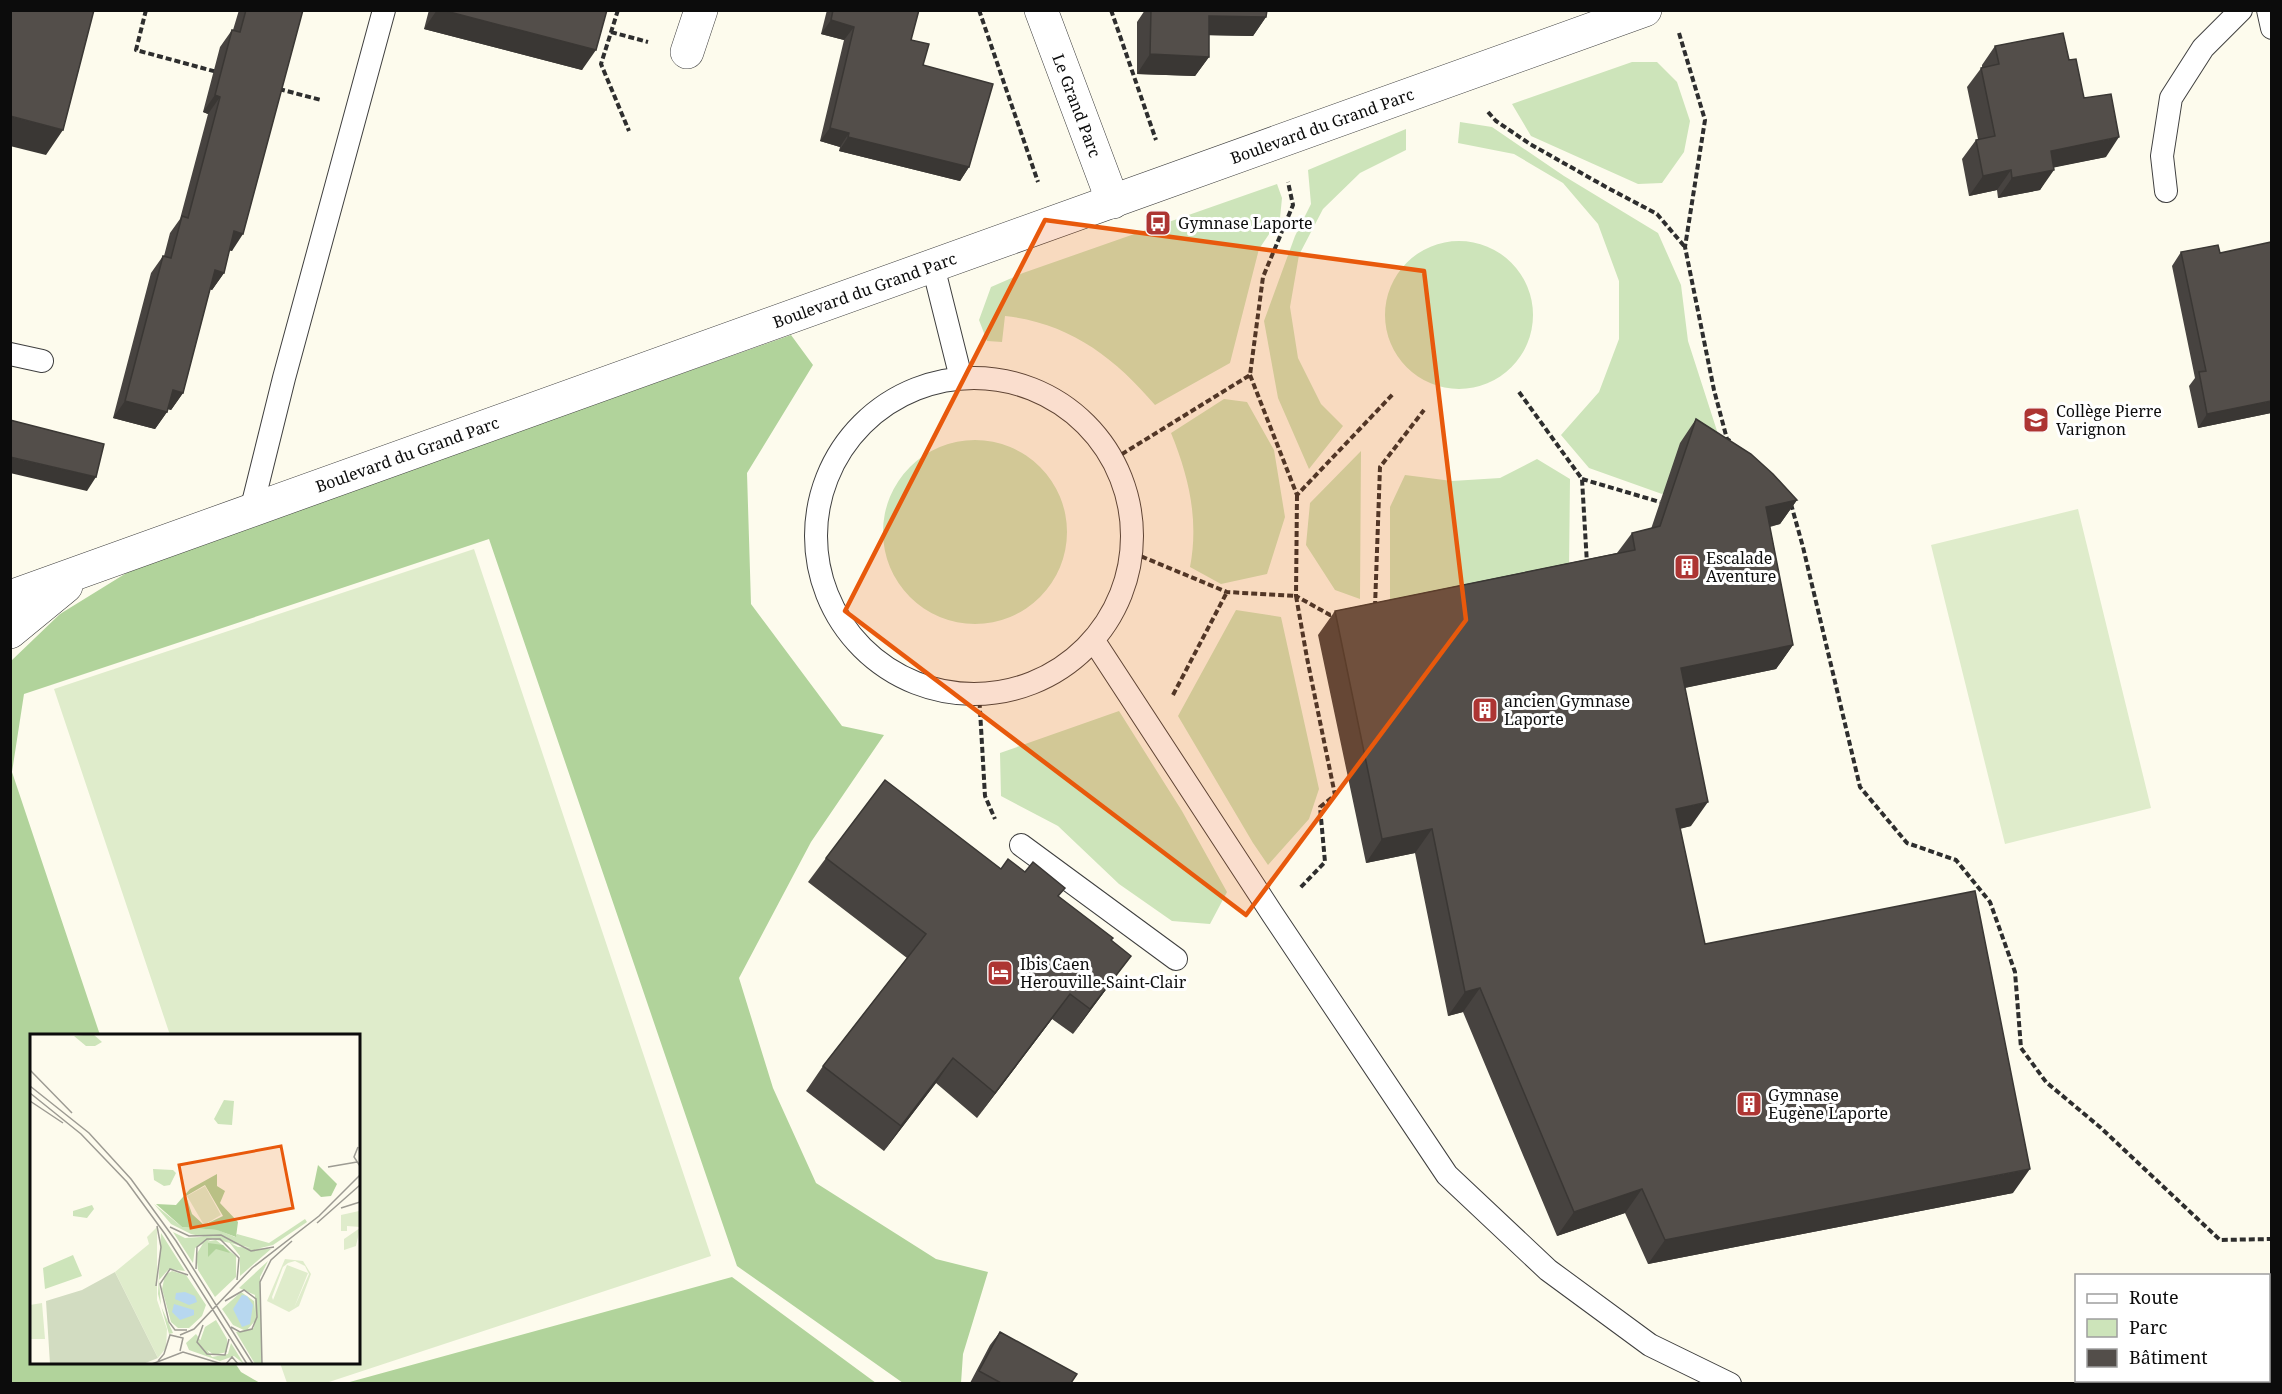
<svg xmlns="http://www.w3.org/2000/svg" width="2282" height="1394" font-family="'Noto Serif',serif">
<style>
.green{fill:#cde4ba}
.forest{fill:#b1d39b}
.pitch{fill:#dfeccb}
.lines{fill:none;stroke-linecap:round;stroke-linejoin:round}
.service-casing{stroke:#3f3f3f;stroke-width:24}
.minor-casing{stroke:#3f3f3f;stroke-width:34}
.tertiary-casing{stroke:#3f3f3f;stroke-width:34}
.path{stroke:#2e2e2e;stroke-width:4;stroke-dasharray:6 3;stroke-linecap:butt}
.service{stroke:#fff;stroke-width:22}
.minor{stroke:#fff;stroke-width:33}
.tertiary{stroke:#fff;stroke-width:33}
.wall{fill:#474340}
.shaded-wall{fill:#3a3734}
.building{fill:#534e4a;stroke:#3a3734;stroke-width:1.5}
.marked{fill:#e8590c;fill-opacity:0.2;stroke:#e8590c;stroke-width:4.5;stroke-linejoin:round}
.labels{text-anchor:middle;stroke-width:6;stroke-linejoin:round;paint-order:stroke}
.street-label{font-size:16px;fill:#0c0c0c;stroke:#fff}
.poi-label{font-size:16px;fill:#0c0c0c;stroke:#fff;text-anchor:start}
.inset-road{fill:none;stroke:#9d9b93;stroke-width:1.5}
.view{fill:#e8590c;fill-opacity:0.15;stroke:#e8590c;stroke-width:3}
.inset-edge{fill:none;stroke:#0c0c0c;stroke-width:3}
</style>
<rect width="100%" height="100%" fill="#fdfbed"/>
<path class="green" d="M1632 62H1657L1677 82 1690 121 1684 152 1662 183 1638 184 1531 136 1512 104Z
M1460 122 1492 127 1564 176 1658 233 1681 285 1688 341 1727 462 1662 494 1589 468 1561 435 1599 392 1619 339V281L1598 224 1563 183 1514 154 1458 143Z
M1406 129V150L1360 173 1323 209 1299 255 1290 307 1298 358 1321 404 1343 426 1309 469 1278 398 1264 321 1295 236 1311 204 1308 170Z
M1277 184 1282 198 1280 218 1259 249 1230 363 1155 405C1114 357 1069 323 1005 316L1002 342 987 341 979 320 991 287 1023 273Z
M1385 315a74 74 0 1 1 148 0a74 74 0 1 1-148 0Z
M1224 399 1247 402 1274 450 1285 517 1267 574 1221 584 1190 567C1199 520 1189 477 1171 433Z
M883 532a92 92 0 1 1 184 0a92 92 0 1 1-184 0Z
M1361 451 1360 599 1335 590 1306 545 1310 503Z
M1537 459 1570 479 1569 567 1390 601V507L1405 475 1452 481 1500 478Z
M1236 610 1281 617 1319 789 1309 819 1268 865 1253 843 1178 716Z
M1119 711 1182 811 1227 892 1210 924 1172 921 1119 884 1058 826 1001 796 1000 753Z"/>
<path class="forest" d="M791 335 813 365 747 473 751 604 842 726 884 735 811 842 739 978 773 1088 816 1183 936 1259 988 1272 963 1354 961 1383H903L737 1266 489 539 24 694 12 772 100 1035 32 1036V1362L235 1363 241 1372 260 1383 11 1384V661L60 614 141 564Z
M732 1277 876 1383H346Z"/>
<path class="pitch" d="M2078 509 2151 808 2005 844 1931 545Z
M474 549 711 1256 326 1383H287L280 1363 358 1362V1036L170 1035 54 689Z"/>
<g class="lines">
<g class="service-casing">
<path id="service" d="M2268 10 2272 28
M2166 191 2162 156 2171 98 2203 48 2241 10
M933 266 961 378
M10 354 42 361
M816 536a158 158 0 1 1 316 0a158 158 0 1 1-316 0Z
M251 511 284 378 384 10
M1094 641 1273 915 1447 1175 1548 1270 1650 1345 1730 1384
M1021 845 1176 959"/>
</g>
<g class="minor-casing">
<g id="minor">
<path id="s1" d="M1041 10 1113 202"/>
<path d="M687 52 701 10"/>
</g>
</g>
<g class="tertiary-casing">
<g id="tertiary">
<path id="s2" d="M10 597 1645 10"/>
<path d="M10 632 66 586"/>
</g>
</g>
<path class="path" d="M146 10 136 50 217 72
M618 10 601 64 629 131
M979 10 1038 182
M1111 10 1156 140
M611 32 648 42
M1679 33 1705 120 1685 247 1714 390 1727 439 1730 441
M279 89 321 100
M1488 112 1496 121 1530 144 1606 187 1657 214 1685 247
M1250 375 1297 495 1393 394
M1519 392 1582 479 1587 564
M1114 459 1250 375 1263 277 1293 205 1288 182
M1582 479 1660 502
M1297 495 1296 596 1330 615 1336 614
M1791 504 1803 547 1860 787 1907 843 1956 860 1990 902 2015 972 2021 1048 2046 1082 2101 1128 2220 1240 2272 1239
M1133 553 1227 592 1296 596 1307 658 1335 795 1320 807 1325 862 1300 888
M1375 607 1380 467 1424 410
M979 693 985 796 995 819
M1173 695 1227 592"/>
<use href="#service" class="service"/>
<use href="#minor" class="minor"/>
<use href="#tertiary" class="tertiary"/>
</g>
<path class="wall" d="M239 10H303L232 251 229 250 224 273 212 290 210 289 183 393 171 410 168 409 167 412 155 429 113 418 151 273 163 256H164L170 233 180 219 208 114 203 112 220 47 232 30H233Z
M429 10H607L582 70 424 29Z
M827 10H919L911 40 969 167 960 181 839 151 840 147 820 141 844 40 821 34Z
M1145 10H1267L1266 17 1253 36 1209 35V57L1195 76 1137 74V22Z
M1995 46 2069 60 2106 157 2054 167 2040 190 1998 198 1997 190 1969 196 1962 159 1976 140 1978 139 1967 87 1982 67V65Z
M2181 252 2271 413 2198 428 2189 386 2195 378 2172 266Z
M1696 419 1797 500 1780 524 1770 527 1793 645 1776 669 1685 688 1691 826 1680 829 1705 944 2013 1193 1648 1264 1625 1213 1557 1236 1463 1012 1448 1016 1415 853 1366 863 1318 635 1335 611 1617 553 1632 533 1651 529 1680 443Z
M826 858 1001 869 1025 872 1059 897 1111 940 1113 980 1073 1034 1052 1019 977 1118 936 1083 884 1151 806 1091 823 1066 907 958 808 882Z
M1000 1332 1071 1383H970L990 1345Z"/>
<path class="shaded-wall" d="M437 10H442L596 50 582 70 424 29Z
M1209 16 1266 17 1253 36 1195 35Z
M831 20 854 27 844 40 821 34Z
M1150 54 1209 57 1195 76 1137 74Z
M215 95 220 97 208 114 203 112Z
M10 116 63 130 46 155 10 146Z
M830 128 849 133 840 147 820 141Z
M848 137 969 167 960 181 839 151Z
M2119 137 2106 157 2037 171 2051 151Z
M2011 170 1997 190 1969 196 1983 176Z
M2054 170 2040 190 1998 198 2012 178Z
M234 231 243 234 232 251 222 248Z
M215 270 224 273 212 290 203 287Z
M173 390 183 393 171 410 161 407Z
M125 401 167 412 155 429 113 418Z
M2271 401V413L2198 428 2207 414Z
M10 457 96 477 87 491 10 473Z
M1797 500 1780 524 1749 531 1766 507Z
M1793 645 1776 669 1664 692 1681 668Z
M1708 802 1691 826 1659 833 1676 809Z
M1432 829 1415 853 1366 863 1382 839Z
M1131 956 1113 980 1073 1034 1090 1009Z
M1480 988 1463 1012 1448 1016 1465 992Z
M1070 994 1052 1019 977 1118 995 1093Z
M953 1058 936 1083 884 1151 901 1126Z
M2030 1169 2013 1193 1648 1264 1665 1240Z
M1642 1189 1625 1213 1557 1236 1574 1212Z"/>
<path class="building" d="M10 10H94L63 130 10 116Z
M246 10H303L243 234 234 231 224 273 215 270 183 393 173 390 167 412 125 401 163 256 171 258 182 216 188 218 220 97 215 95 232 30 240 32Z
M442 10H607L596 50Z
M833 10H919L911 40 929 44 923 65 993 84 969 167 848 137 849 133 830 128 854 27 831 20Z
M1151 10H1267L1266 17 1209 16V57L1150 54Z
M2063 33 2069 60 2076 59 2084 98 2111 94 2119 137 2051 151 2054 170 2012 178 2011 170 1983 176 1976 140 1995 136 1981 68 1999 64 1995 46Z
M2271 242V401L2207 414 2199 372 2206 371 2181 252 2218 245 2220 253Z
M1696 419 1751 454 1773 474 1797 500 1766 507 1793 645 1681 668 1708 802 1676 809 1705 944 1975 891 2030 1169 1665 1240 1642 1189 1574 1212 1480 988 1465 992 1432 829 1382 839 1335 611 1635 550 1632 533 1660 526Z
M10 420 104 444 96 477 10 457Z
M885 780 1001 869 1008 859 1025 872 1033 862 1065 888 1058 896 1113 938 1111 940 1131 956 1090 1009 1070 994 995 1093 953 1058 901 1126 823 1066 926 934 826 858Z
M1000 1332 1077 1374 1071 1383H1001L979 1371Z"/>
<path class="marked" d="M1045 220 1424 271 1466 620 1246 915 845 611Z"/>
<defs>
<g id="bus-square" transform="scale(1.35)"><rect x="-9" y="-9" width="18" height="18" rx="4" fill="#ad3533" stroke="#fff"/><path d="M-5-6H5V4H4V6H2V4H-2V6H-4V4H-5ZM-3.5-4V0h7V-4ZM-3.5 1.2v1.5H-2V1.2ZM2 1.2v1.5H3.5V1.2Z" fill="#fff"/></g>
<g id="school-square" transform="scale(1.35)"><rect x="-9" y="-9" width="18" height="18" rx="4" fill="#ad3533" stroke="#fff"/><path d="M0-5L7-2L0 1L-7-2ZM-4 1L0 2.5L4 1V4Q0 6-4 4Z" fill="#fff"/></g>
<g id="building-square" transform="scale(1.35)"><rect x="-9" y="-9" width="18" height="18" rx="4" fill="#ad3533" stroke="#fff"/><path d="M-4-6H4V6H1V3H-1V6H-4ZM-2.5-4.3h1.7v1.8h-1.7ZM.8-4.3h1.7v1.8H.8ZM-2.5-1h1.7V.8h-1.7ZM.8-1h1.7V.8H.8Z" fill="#fff"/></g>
<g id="hotel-square" transform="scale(1.35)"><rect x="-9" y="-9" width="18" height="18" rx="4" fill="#ad3533" stroke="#fff"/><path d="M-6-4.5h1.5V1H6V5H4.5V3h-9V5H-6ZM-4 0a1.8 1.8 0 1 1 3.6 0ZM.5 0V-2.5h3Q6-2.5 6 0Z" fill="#fff"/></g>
</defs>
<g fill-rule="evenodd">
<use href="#bus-square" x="1158" y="223"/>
<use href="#school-square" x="2036" y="420"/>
<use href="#building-square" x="1687" y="567"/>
<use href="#building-square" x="1485" y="710"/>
<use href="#hotel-square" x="1000" y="973"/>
<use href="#building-square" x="1749" y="1104"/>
</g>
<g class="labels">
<g class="street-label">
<text dy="6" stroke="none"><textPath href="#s1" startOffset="102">Le Grand Parc</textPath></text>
<text dy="6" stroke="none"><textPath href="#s2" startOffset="1394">Boulevard du Grand Parc</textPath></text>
<text dy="6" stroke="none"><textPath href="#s2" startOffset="908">Boulevard du Grand Parc</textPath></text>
<text dy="6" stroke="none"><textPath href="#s2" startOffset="422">Boulevard du Grand Parc</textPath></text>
</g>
<g class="poi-label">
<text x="1178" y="229">Gymnase Laporte</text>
<text x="2056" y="417">Collège Pierre<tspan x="2056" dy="18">Varignon</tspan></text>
<text x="1706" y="564">Escalade<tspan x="1706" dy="18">Aventure</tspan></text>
<text x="1504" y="707">ancien Gymnase<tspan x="1504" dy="18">Laporte</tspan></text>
<text x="1020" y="970">Ibis Caen<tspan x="1020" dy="18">Herouville-Saint-Clair</tspan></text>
<text x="1768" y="1101">Gymnase<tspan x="1768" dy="18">Eugène Laporte</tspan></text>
</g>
</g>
<g transform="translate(30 1034)">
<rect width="330" height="330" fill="#fdfbed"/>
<path d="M63 0 72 8 65 12H56L44 2ZM194 66 204 67 202 91 188 90 184 85ZM123 135 143 136 146 139 140 151 134 152 124 146ZM124 170 152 193 188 196 205 203 207 200 239 209 275 185 277 188 243 211 226 215 161 200 141 190ZM62 171 64 175 57 184 43 182V177ZM143 198 155 204 187 202 208 213 241 215 210 242V222L199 208 186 203 165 214 163 229ZM131 199 155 237 139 235 129 246 131 272 143 299 139 300 133 279 128 260ZM186 206 206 222V243L185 263 168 236 166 221 174 208ZM43 221 52 242 15 255 13 234ZM238 227 230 243 232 330H225L206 298 224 294 225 261 209 254ZM142 237 156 241 176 271 172 282 159 294H148L141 288 132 255 135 241ZM211 258 224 267 225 287 216 297 203 291 192 275ZM186 286 197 305V318L184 321 169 310 175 293ZM166 300 182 323 198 320 201 309 214 330 204 322 190 327 159 316 156 309Z" fill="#cde4ba"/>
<path d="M288 131 307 150 301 162 291 163 283 155ZM187 140V152L195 157 190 169 208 188 206 203 187 196 152 193 126 170 146 171 160 155ZM175 151 193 182 174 191 162 180 156 162ZM178 209 193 211 200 219 186 215 178 223Z" fill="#b1d39b" fill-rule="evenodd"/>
<path d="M85 238 128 324 113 330H20L16 267 52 256Z" fill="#d2dcc1"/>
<path d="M175 152 191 181 174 191 157 162ZM329 177 330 193 317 192V197H311V181ZM127 193V266L137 295 136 314 128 324 85 238 119 210 117 203ZM330 194 326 212 314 216V205ZM255 225 273 227 281 240 269 272 259 278 237 267ZM265 227 275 232 279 240 264 274 278 239 257 231 243 266 247 268 243 266 242 263 253 233 258 229ZM12 269 15 305H0V314V271Z" fill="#dfeccb" fill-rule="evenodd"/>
<path d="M155 258 165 262 167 268 159 271 145 265 146 259ZM212 261 217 262 223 271 220 290 212 293 203 275ZM144 270 164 276V281L150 286 142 278Z" fill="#b7d7ef"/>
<path class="inset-road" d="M0 36 42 79M0 52 59 99 101 145 146 207 223 330M0 59 51 100 97 148 135 200 217 330M0 67 33 89M328 113 324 123 330 132M298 133 327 128M311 174 330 168M287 189 330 151M140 193 159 202 191 201 221 217 244 213M166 235 167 213 177 205H190L209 224 207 246M126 252 131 213 127 192M195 267 214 256 226 265 227 283 222 295 210 298 201 293M173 291 167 308 177 320 195 321 199 305M157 296H145L139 288 130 250 140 235 158 241M150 301 164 295 222 234 289 182 330 141M128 327 134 320 140 301 153 304 150 317M122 330 153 318 192 330M196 330 202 323 208 330M232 330 230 248 241 226 262 207"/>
<path class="view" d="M251 112 263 174 161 194 149 131Z"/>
<rect width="330" height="330" class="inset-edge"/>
</g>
<rect width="2282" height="1394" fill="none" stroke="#0c0c0c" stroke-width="24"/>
<rect x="2075" y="1274" width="195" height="108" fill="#ffffff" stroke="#9e9e9e" stroke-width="1.5"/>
<rect x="2087" y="1294" width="30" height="9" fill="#ffffff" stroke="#9e9e9e" stroke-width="1.5"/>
<text x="2129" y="1304" font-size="18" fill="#0c0c0c">Route</text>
<rect x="2087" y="1319" width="30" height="18" fill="#cde4ba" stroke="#9e9e9e" stroke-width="1.5"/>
<text x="2129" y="1334" font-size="18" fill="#0c0c0c">Parc</text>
<rect x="2087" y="1349" width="30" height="18" fill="#534e4a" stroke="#9e9e9e" stroke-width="1.5"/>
<text x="2129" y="1364" font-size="18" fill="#0c0c0c">Bâtiment</text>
</svg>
